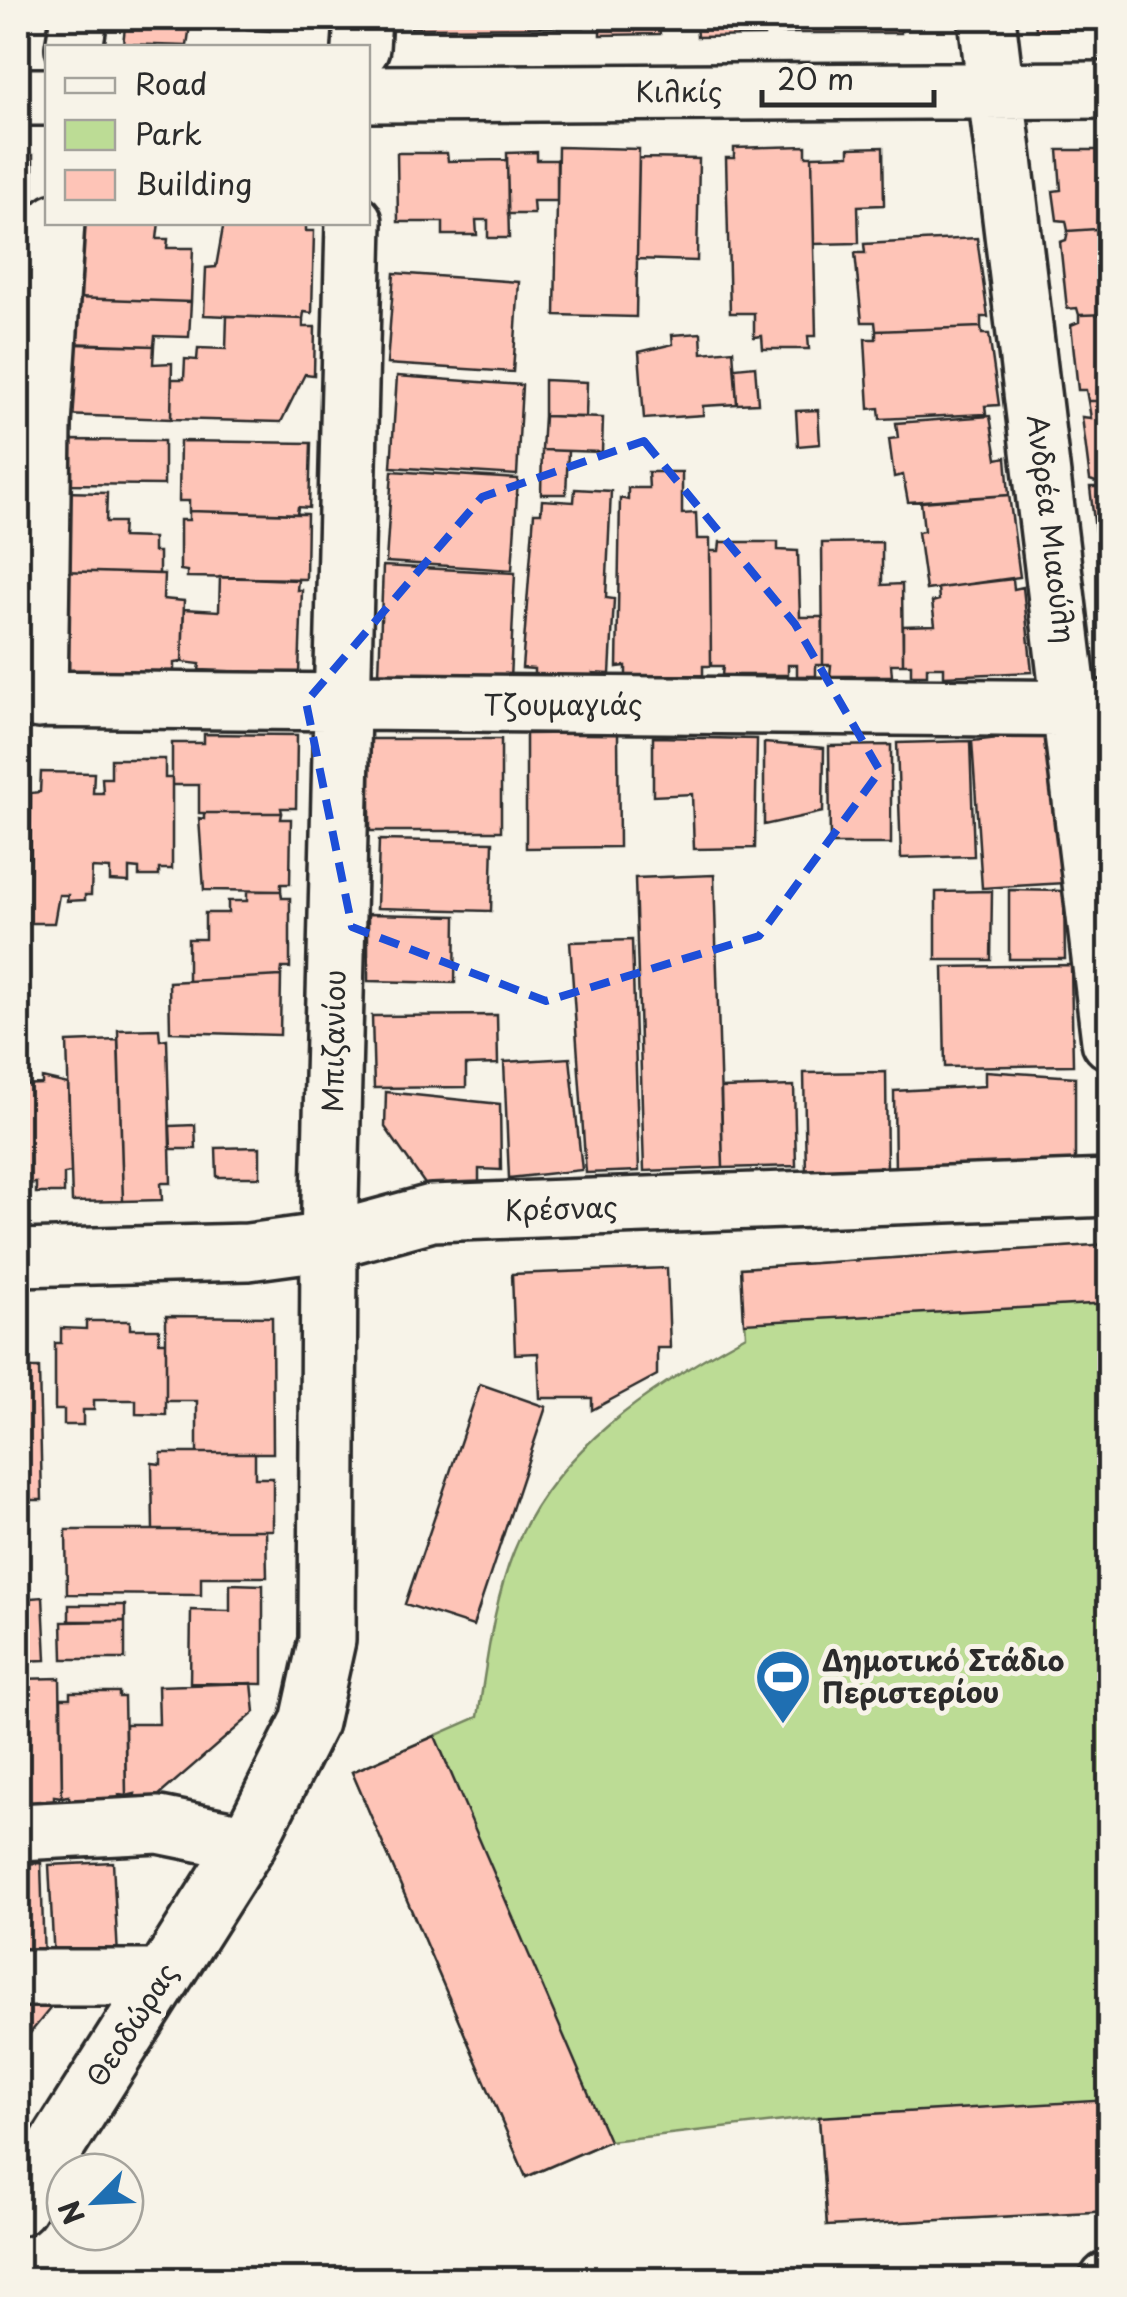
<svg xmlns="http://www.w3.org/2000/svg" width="1127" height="2297" font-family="'Playpen Sans',sans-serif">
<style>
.green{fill:#bcdc95;stroke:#748460;stroke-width:2.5}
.building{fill:#fec4b7;stroke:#2b2b2b;stroke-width:2.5}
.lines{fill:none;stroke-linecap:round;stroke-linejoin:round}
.street-casing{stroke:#2b2b2b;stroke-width:62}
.street{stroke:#f7f3e8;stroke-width:55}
.marked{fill:none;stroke:#1d4ed8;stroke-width:8;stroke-dasharray:20 12;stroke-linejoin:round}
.labels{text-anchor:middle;stroke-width:10;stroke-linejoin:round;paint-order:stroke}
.street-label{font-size:28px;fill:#2b2b2b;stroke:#f7f3e8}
.poi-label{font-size:28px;font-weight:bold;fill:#2b2b2b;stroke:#f7f3e8;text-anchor:start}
</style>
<rect width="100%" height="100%" fill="#f7f3e8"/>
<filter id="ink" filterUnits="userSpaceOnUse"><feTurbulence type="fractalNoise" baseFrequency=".01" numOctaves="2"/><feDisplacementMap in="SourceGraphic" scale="20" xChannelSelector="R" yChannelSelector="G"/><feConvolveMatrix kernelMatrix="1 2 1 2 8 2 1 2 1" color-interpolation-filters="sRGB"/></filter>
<g filter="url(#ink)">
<path class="green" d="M1109 1244V2211L827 2226 819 2117 609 2141 526 2177 352 1772 478 1717C487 1661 493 1603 514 1551 555 1448 653 1386 746 1335L741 1268Z"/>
<path class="building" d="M126 18H191L187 46 123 44Z
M214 18H288L287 25 271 23 270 31 214 26Z
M412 18H584V27L411 28Z
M600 18H686V22L659 23 660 34 600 35Z
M686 18H774L775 22H764V36L697 37 696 22H686Z
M774 18H936V22L901 23V33H782V21L775 22Z
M1035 18H1110V26L1036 30Z
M806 146V156H812L816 336H808L809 349H763L762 336 754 337V313H730L726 158H734V148Z
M558 147 639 149 636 317 555 315Z
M883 147 884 205 858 206 859 243 814 244 812 156 849 155V148Z
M1058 150H1110V228L1068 231 1066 221 1057 220 1053 191 1061 190Z
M537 152V160H557V201H533L534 214H508L507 153Z
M397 153H447L448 161 507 160 509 238H488V220H476L477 235H443V222H398Z
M18 155H33V222H18Z
M639 158 699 159 697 261 637 259Z
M18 222H33L24 350H18Z
M78 222H159L157 239H168L167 248H193L191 302 75 298Z
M224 222H306V231H314L312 313 304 312 303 319 204 315 206 268 216 267Z
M1110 228V314L1079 315 1077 308 1067 309 1060 242 1066 240 1068 231Z
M977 238 988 317H981V327L876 331 875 322H862L855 253H865L864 244Z
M394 273 519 282 513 372 387 364Z
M75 298 191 302 189 337 155 336 154 346 74 344Z
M1110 314V401H1088L1086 390H1078L1071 325 1079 322V315Z
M227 316 303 319V327H315L314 375 305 374 281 422 171 419 172 379H184L185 359 197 360 198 348 226 349Z
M981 327 982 334H989L999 405 985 406 986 414 880 419 879 408 869 409 865 339H876V331Z
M701 333 702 353 733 350 737 404 703 406V415L644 419 639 352 673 344 672 335Z
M66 343 154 346 153 364 172 363 171 419 64 415Z
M755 366 758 403 737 404 735 368Z
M397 376 522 385 517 475 391 467Z
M544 380 587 382 586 417 544 416Z
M1088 401H1110V487L1090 480 1082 417 1091 418Z
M818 410 820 444 798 446 796 411Z
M544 416 603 418 602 452 542 450Z
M990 416 997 459 1006 457 1009 495 908 502 903 475 894 477 889 439 898 438 896 423Z
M68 440 164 441V485L68 484Z
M180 441 311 443 309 508 298 507 297 514 189 511V501H179Z
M542 450 568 451 566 494H541Z
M392 471 518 479 512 570 386 562Z
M648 472H682V514L696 513 697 539H710L711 666H703V675L626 676V666L617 667 620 498 628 500V488H649Z
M1090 487H1110V574H1100Z
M575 489 611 491 606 598 614 599 610 674 593 673 595 678 534 677V669L522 668 534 513H541L542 500 574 502Z
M62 492 107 493 106 522H123L122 537 153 538V552H159V574L60 571Z
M1009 495 1020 577 926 590 918 532 924 531 921 502Z
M189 511 307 514 306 579 187 577V571L180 570V520H189Z
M720 542H778V550L798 551 800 617H823V665H816V676H797V665H788V675H722L723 666H711L710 551H719Z
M882 542V585L902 584 903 664H891L892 676H830L831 665H823L822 543Z
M383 566 515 573 510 680 379 675Z
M60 571 164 574 163 599 184 601 182 662 174 663V674L58 671Z
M220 577 298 580 297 590H302L299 674 199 670 200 664 182 662 184 609 219 611Z
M1013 579 1014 589 1023 587 1032 672 944 676V667H927V675H911V664H903V626L935 625 932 602 939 600 938 588Z
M18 732H24V742H30V857H18Z
M1051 732 1065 883 982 888 972 741Z
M618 733 619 847 526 848V734Z
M204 734 297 735 296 808H281L282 813H199V785H172V743H204Z
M653 737 757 739 755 848 694 849 692 794 653 796Z
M370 739H501V831H370Z
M970 741 974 856 901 858 897 743Z
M764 743 824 748 823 812 764 825Z
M891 745V844H830L829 746Z
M111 759H165V778H172V869H159V876H139V869L129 868V882L110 881V869L92 868 91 895H85V900L67 901 68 895H59L54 923H30L31 793 40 792 41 772 94 773 93 793H103L102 778H111Z
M204 813H282L281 819H291L290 884H281V891L204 890 199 818 204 819Z
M379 840 493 842 491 911 377 908Z
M714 875 723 1168 644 1171 635 878Z
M1009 890 1064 891 1065 959H1009Z
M247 891H281L282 898H290V968H282L281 976 188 981V939H205V913H228V901H247Z
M992 891 991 960H936V892Z
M368 914 456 916 455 983 368 981Z
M632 940 639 1171 586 1173 570 942Z
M1071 965 1073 1065 945 1067 943 967Z
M281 976 280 1035 170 1032 169 982Z
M497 1015 498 1064 466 1065V1087L374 1088 372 1016Z
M159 1029 160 1040 167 1039 171 1183H161L162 1200 123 1201 118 1030Z
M118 1040 123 1201 72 1202 67 1042Z
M570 1058 582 1170 509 1178 504 1062Z
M985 1071 1075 1077V1169L895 1174 894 1091 985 1086Z
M886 1072 887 1173 806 1174 804 1073Z
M42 1078 68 1084 71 1173 64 1174V1193H36V1183L26 1184V1191H18V1085L42 1084Z
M794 1086 796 1166 723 1168 721 1088Z
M386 1092 500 1104 501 1170 479 1169V1185L427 1187 385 1127Z
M195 1125 196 1149H171L170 1126Z
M260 1147V1177H217L216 1148Z
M1110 1244V1303L744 1323 741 1268Z
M667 1268 670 1348H657V1375L592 1410V1398H540L538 1353 515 1354 512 1274Z
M166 1316 272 1317 273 1453H197V1401H166Z
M86 1321H130V1329H159V1342H166V1415L136 1414V1400H94V1410H83V1425H64V1410H55V1343H61V1328L86 1329Z
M18 1368H39L42 1500H18Z
M480 1384 546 1407 473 1626 405 1604Z
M161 1453H255V1478H273V1530H153L152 1463 161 1464Z
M66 1530H266L267 1577H201V1595L67 1594Z
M230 1584 263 1585V1684L190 1683 191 1610 230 1611Z
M43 1597 46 1660 18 1661V1599Z
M69 1605H125V1621H69Z
M125 1621V1659H63L62 1622Z
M60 1678 62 1797 54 1796V1808H18V1679Z
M252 1683 255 1712 150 1803 133 1804 135 1794 126 1796 125 1724H159L158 1686Z
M70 1692H119V1697H124L126 1796 119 1795V1806L70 1807 69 1796 62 1797 61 1698H70Z
M435 1736 609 2141 526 2177 352 1772Z
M113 1862 118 1957 54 1961 49 1865Z
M41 1863 44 1962H18V1864Z
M18 2004 53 2005 18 2048Z
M1110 2100V2211L827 2226 819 2117Z"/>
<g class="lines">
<g class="street-casing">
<path id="street" d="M987 18 1110 1041
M74 48 79 18
M361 48 363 18
M368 94 1110 90
M18 97H48
M18 699 1110 709
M39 700 43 425 56 222
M18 1258 248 1252 329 1241 432 1213 1110 1188
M18 1832 159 1825 248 1843
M18 1978H163
M18 2207 248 1843 309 1722 327 1640 329 1241 354 222
M1108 2280 1110 2279"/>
</g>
<use href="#street" class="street"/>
</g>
</g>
<path class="marked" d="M644 441 795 624 880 771 759 936 546 1001 352 927 306 702 482 497Z"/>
<defs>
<g id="stadium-pin" transform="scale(2.875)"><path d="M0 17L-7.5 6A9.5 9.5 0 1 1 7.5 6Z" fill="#1f6fb2" stroke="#f7f3e8"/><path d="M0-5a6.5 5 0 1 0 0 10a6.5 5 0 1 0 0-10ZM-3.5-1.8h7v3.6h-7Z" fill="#fff"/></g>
</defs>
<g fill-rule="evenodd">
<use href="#stadium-pin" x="783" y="1677"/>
</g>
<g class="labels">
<g class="street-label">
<text x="679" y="102">Κιλκίς</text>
<text transform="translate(1051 529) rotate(83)" y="10">Ανδρέα Μιαούλη</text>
<text x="563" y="715">Τζουμαγιάς</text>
<text transform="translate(334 1041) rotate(-89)" y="10">Μπιζανίου</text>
<text transform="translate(561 1209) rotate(-2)" y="10">Κρέσνας</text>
<text transform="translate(132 2025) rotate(-57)" y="10">Θεοδώρας</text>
</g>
<g class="poi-label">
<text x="822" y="1671">Δημοτικό Στάδιο<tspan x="822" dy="32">Περιστερίου</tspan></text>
</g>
</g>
<rect width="1127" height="2297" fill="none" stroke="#f7f3e8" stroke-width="60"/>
<rect x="30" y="30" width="1067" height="2237" fill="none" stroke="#2b2b2b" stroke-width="4" filter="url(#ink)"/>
<rect x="45" y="45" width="325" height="180" fill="#f7f3e8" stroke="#a5a39c" stroke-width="2.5"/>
<rect x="65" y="78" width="50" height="15" fill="#f7f3e8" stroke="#a5a39c" stroke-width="2.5"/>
<text x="135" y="95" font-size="30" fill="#2b2b2b">Road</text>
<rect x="65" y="120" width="50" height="30" fill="#bcdc95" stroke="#a5a39c" stroke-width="2.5"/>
<text x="135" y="145" font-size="30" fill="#2b2b2b">Park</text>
<rect x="65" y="170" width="50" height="30" fill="#fec4b7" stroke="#a5a39c" stroke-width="2.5"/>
<text x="135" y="195" font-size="30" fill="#2b2b2b">Building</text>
<g transform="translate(95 2202) rotate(246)"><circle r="48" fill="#f7f3e8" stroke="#a5a39c" stroke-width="2.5"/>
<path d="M0-8L18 38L0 25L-18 38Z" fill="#1f6fb2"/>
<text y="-15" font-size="28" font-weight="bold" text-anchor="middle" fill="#2b2b2b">N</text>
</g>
<path d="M762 90v15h172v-15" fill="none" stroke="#2b2b2b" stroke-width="5"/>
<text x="777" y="90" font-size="30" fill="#2b2b2b" stroke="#f7f3e8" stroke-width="8" paint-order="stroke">20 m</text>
</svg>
